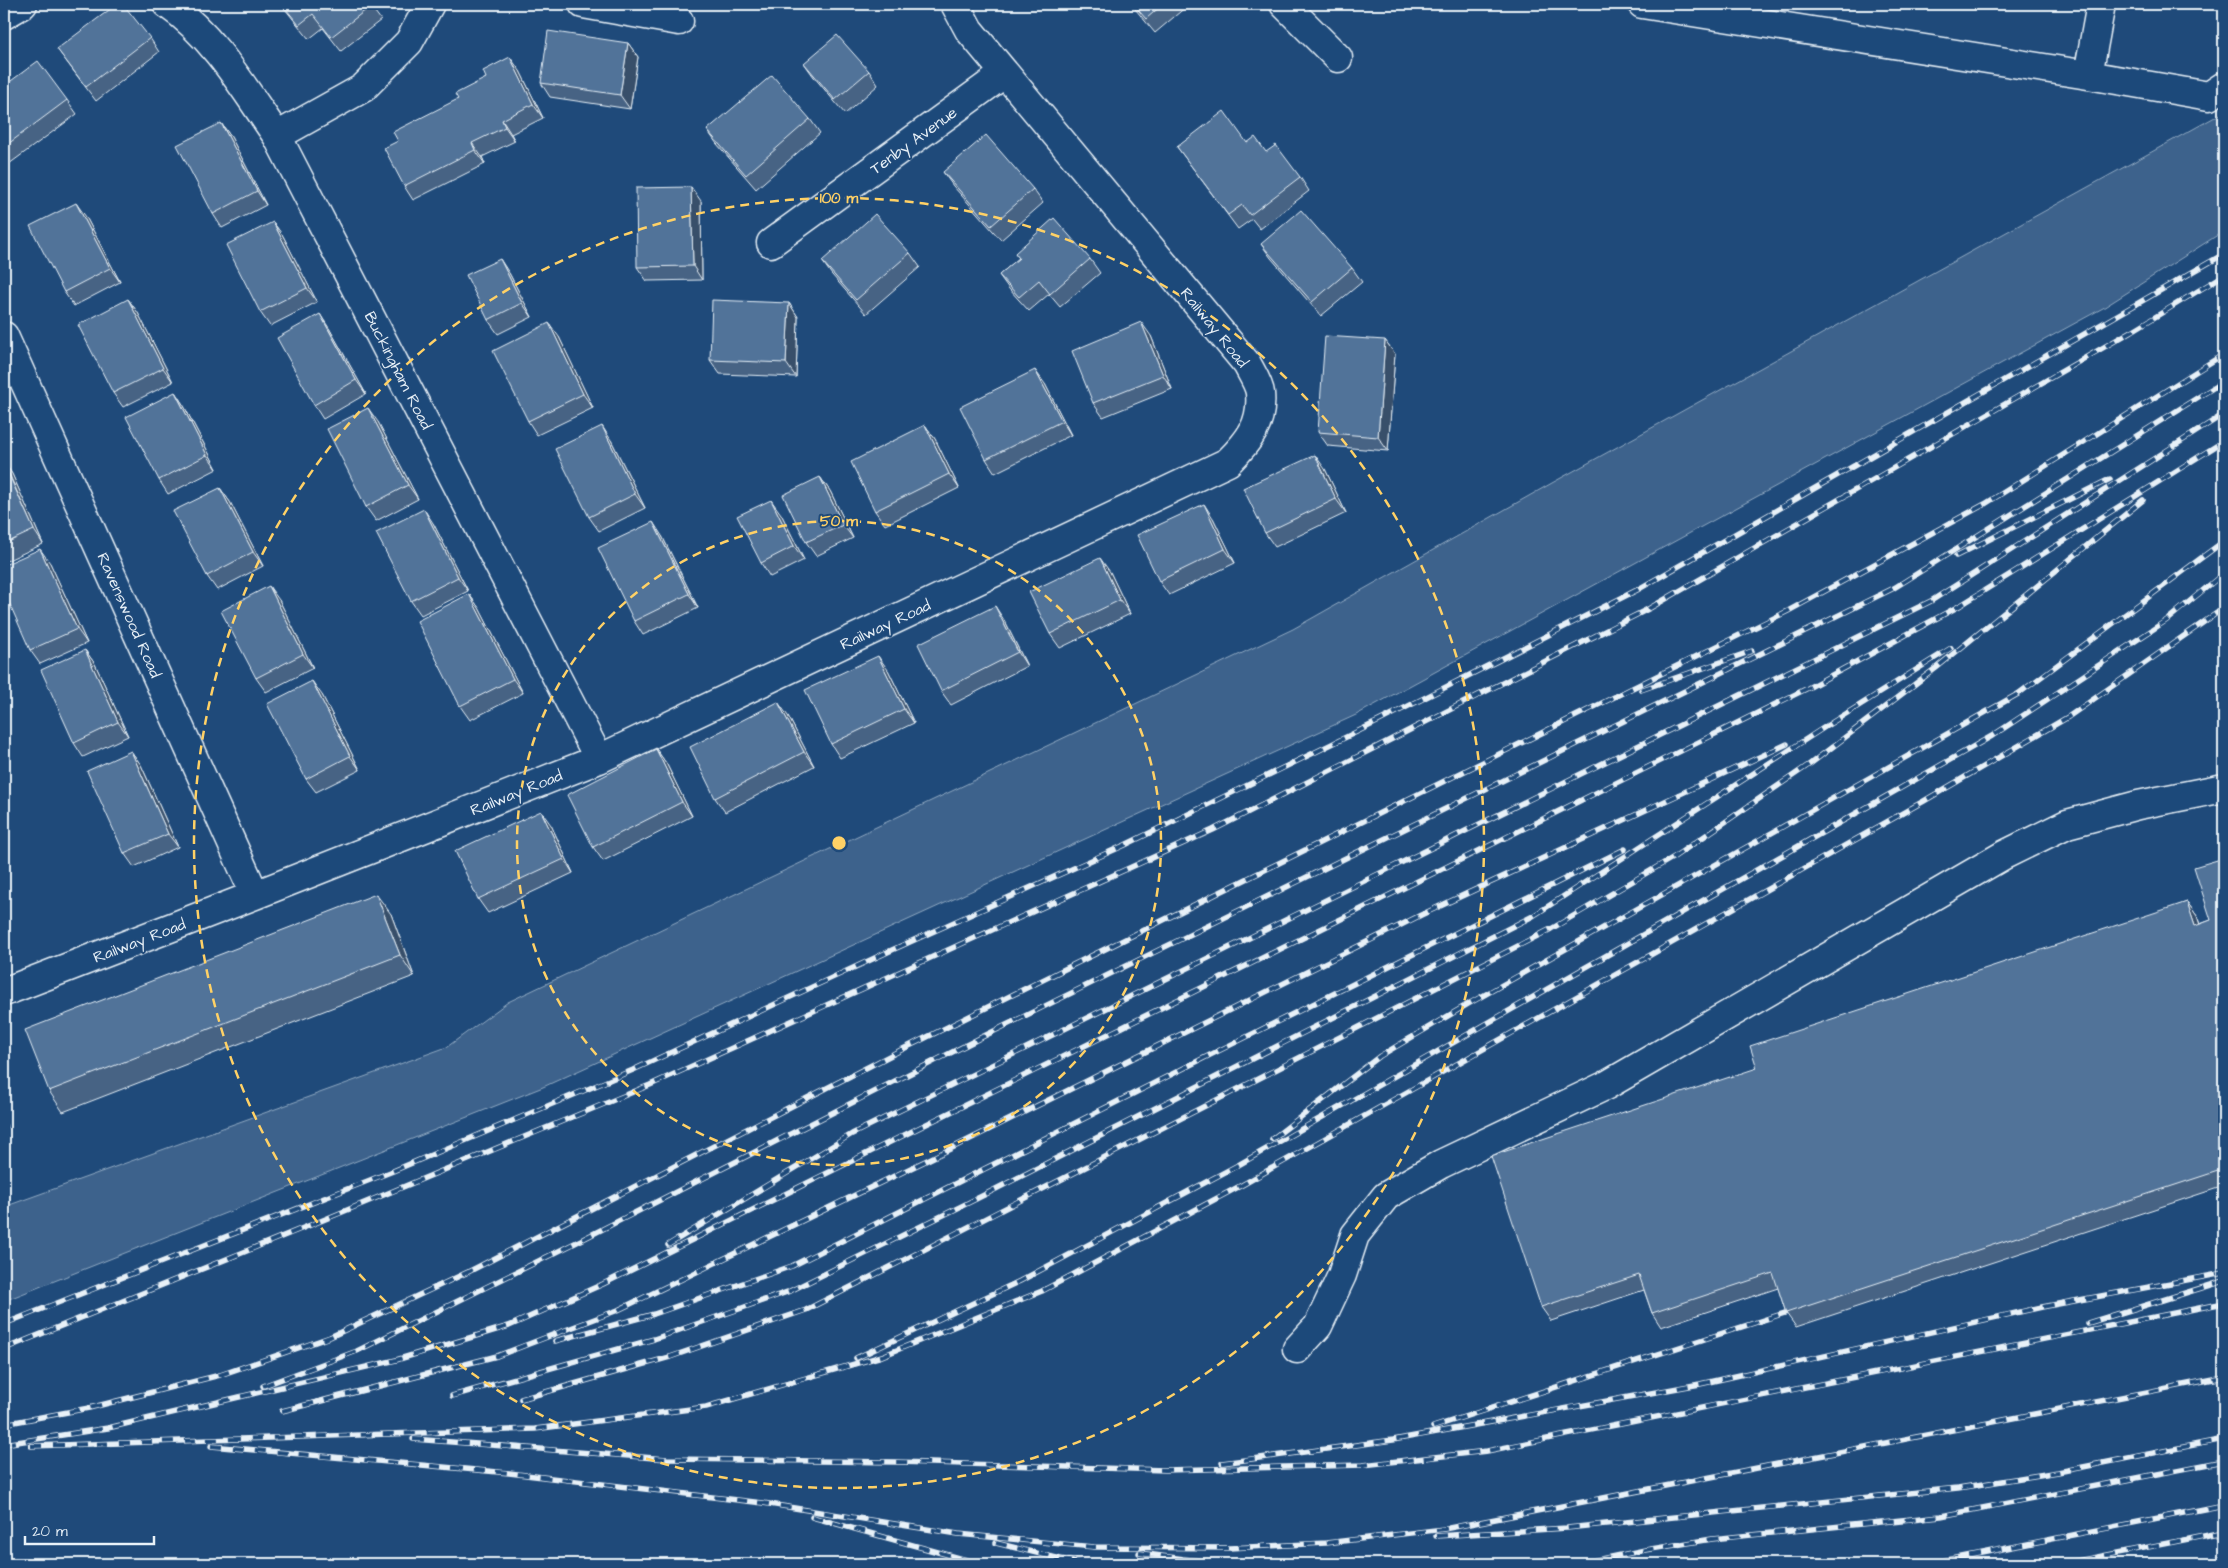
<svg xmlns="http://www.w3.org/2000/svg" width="2228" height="1568" font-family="'Architects Daughter',sans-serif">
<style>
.green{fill:#3c628c;stroke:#92aac2}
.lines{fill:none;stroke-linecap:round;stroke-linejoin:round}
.minor-casing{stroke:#e8f1f8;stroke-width:31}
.minor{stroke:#1f4a7a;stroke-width:28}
.rail-casing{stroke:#e8f1f8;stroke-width:5.5}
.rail{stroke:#1f4a7a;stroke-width:4;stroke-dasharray:11;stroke-linecap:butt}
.wall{fill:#466384;stroke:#e8f1f8}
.shaded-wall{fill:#39506b;stroke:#e8f1f8}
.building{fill:#517399;stroke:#e8f1f8}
.ring{fill:none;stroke:#ffd166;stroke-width:2.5;stroke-dasharray:9 6}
.labels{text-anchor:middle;stroke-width:4;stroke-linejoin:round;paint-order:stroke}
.street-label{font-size:16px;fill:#e8f1f8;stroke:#1f4a7a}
.centre{fill:#ffd166;stroke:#1f4a7a;stroke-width:2.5}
.ring-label{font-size:15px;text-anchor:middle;font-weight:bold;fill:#ffd166;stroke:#1f4a7a;stroke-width:4;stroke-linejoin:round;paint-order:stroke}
</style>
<rect width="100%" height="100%" fill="#1f4a7a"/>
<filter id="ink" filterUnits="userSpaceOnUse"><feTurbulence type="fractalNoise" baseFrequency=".02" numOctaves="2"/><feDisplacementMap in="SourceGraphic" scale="10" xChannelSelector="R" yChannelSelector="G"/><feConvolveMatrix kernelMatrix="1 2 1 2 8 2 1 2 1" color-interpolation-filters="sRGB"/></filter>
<g filter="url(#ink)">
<path class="green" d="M2224 112V231L2103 308 1356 715 543 1087 4 1301V1207L447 1047 508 1002 1293 629 1552 483Z"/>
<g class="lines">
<g class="minor-casing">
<path id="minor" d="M167 4C214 36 245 90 277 136L599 759
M583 4 679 21
M1284 4 1338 58
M1642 4 2088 75 2209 96 2224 86
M4 15 23 4
M2088 75 2101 4
M277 136 363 88 409 42 430 4
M771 243 1005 73
M4 336 255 895
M4 992 255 895 599 759 1228 462C1249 441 1263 424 1260 393 1259 384 1251 372 1247 364L969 30 955 4
M1297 1349 1318 1326 1342 1275 1355 1235 1386 1196 1441 1164 1607 1085 2004 855 2067 824 2138 805 2224 788"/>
</g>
<use href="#minor" class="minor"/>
<g class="rail-casing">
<path id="rail" d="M1956 556 2110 479
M1641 690 1752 651
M1272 1139 1380 1056 1470 1003 2018 694 2224 541
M668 1245 852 1134 1931 601 2224 414
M2088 1323 2224 1281
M4 1324 393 1171 633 1070 892 950 1125 845 1379 721 1637 590 2224 254
M555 1341 654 1314 792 1266 1204 1058 1625 849
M4 1349 323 1220 650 1085 1213 830 1650 608 2132 331 2224 275
M856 1358 1020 1281 1240 1164 1992 736 2167 620 2224 573
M263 1386 357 1351 579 1241 980 1038 1894 588 2224 381
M452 1396 654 1339 790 1291 986 1194 1533 916 1828 725 1951 648
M521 1399 670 1357 806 1310 1551 929 1674 857 1810 764 1936 668 2143 500
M282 1411 497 1356 618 1310 950 1149 1421 915 1787 744
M4 1424 89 1408 220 1375 330 1337 468 1272 899 1051 1788 611 1985 504 2224 354
M1433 1427 1791 1311
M413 1439 667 1459 897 1462 1165 1470 1363 1465 1487 1451 2224 1303
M4 1444 108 1428 396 1360 509 1326 603 1284 1808 688 1961 605 2224 441
M31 1446 535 1429 706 1407 882 1356 1042 1291 1242 1185 1924 801 2068 717 2224 608
M211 1446 509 1473 763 1503 958 1534 1094 1547 1229 1548 1326 1543 1444 1529 2224 1377
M1222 1463 1393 1440 1700 1384 2042 1307 2224 1273
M812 1517 981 1564
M1436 1536 1567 1528 1958 1488 2058 1472 2224 1439
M996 1543 1081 1564
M1139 1553 1222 1564
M1578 1564 1645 1550 1712 1539 1941 1516 2224 1461
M1926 1564 2224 1505
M2062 1564 2224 1532
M2191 1564 2224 1558"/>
</g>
<use href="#rail" class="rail"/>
</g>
<path class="wall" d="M281 4H369L381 20 341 51 323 28 309 39Z
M1131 4H1185L1187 6 1155 33Z
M150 38 159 52 96 101 57 49Z
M628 43 638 57 630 109 550 97 541 83Z
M804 63 869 71 878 85 845 114 814 77Z
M520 71 543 118 511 134 515 141 482 157 485 164 413 200 404 186 398 141 458 99 486 78Z
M4 86 67 100 77 114 9 164 4 157Z
M810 119 820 133 756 189 717 144 707 130Z
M221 123 231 137 266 205 222 228 213 214Z
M1247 143 1266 152 1300 177 1309 191 1260 229 1252 219 1238 229 1177 147Z
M943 172 1033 189 1043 203 1001 240 953 186Z
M701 201 702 280 647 281 637 267Z
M86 217 120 282 74 306 64 292Z
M273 222 283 236 317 302 270 326 260 312Z
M1261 244 1352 268 1362 282 1321 316 1271 258Z
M910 253 920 267 866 314 832 275 822 261Z
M1015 253 1090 259 1100 273 1060 307 1049 294 1029 311 1009 289 999 275 1019 258Z
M509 273 532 317 498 334 488 320Z
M128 299 138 313 173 382 123 407 113 393Z
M789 303 798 317 796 377 720 374 710 360Z
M329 328 366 394 323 419 314 405Z
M1151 336 1172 389 1103 417 1093 403Z
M559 337 593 408 537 435 528 421Z
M1385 340 1395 354 1388 451 1328 446 1318 432Z
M1045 384 1071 435 995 473 986 459Z
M175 392 184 406 217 469 168 494 159 480Z
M378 422 418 499 376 521 366 507Z
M925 425 935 439 959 488 885 525 875 511Z
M611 440 645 508 599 531 589 517Z
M4 462 12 474 43 544 4 562Z
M1325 469 1346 513 1275 547 1265 533Z
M820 477 830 491 853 538 816 556 806 542Z
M220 488 230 502 263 566 217 590 207 576Z
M781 514 804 560 770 577 761 563Z
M1213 518 1235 563 1169 595 1159 581Z
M433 523 468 591 421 615 411 601Z
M662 536 698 608 643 635 634 621Z
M50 563 87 643 40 664 30 650Z
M1110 572 1130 614 1060 648 1050 634Z
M469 594 479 608 523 693 470 720 460 706Z
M279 600 313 668 266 692 256 678Z
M1004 620 1027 666 951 705 941 691Z
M85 650 95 664 128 736 83 757 74 743Z
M888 670 914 723 840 758 831 744Z
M322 695 360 770 316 792 306 779Z
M788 716 814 766 725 812 715 798Z
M656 749 666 763 692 816 603 861 593 847Z
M131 751 141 765 178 847 134 867 124 853Z
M551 825 573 873 488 913 478 899Z
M2224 858V1186L1796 1327 1786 1313 1778 1288 1661 1327 1652 1313 1644 1290 1551 1321 1541 1307 1757 1068 2187 902 2197 916 2200 924 2211 920Z
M391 914 414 976 63 1112 49 1091Z
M4 1118 7 1129 4 1130Z"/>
<path class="shaded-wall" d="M628 43 638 57 630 109 620 95Z
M510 57 520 71 543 118 533 104Z
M502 120 511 134 515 141 505 127Z
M221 123 231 137 266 205 257 191Z
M472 143 482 157 485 164 475 150Z
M691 187 701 201 702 280 693 266Z
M76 203 86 217 120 282 110 268Z
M273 222 283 236 317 302 307 288Z
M500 259 509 273 532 317 522 303Z
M128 299 138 313 173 382 163 368Z
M789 303 798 317 796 377 786 363Z
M320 314 329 328 366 394 356 380Z
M1141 322 1151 336 1172 389 1163 375Z
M549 323 559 337 593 408 583 394Z
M1385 340 1395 354 1388 451 1378 437Z
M1035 370 1045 384 1071 435 1062 421Z
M175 392 184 406 217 469 207 455Z
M368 408 378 422 418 499 408 485Z
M925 425 935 439 959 488 949 474Z
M602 426 611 440 645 508 635 494Z
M1315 455 1325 469 1346 513 1336 499Z
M4 462 12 474 43 544 34 530Z
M820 477 830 491 853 538 843 525Z
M220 488 230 502 263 566 253 552Z
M771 500 781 514 804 560 794 546Z
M1204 504 1213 518 1235 563 1225 549Z
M424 509 433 523 468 591 458 577Z
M653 522 662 536 698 608 689 594Z
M40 549 50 563 87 643 77 629Z
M1100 558 1110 572 1130 614 1120 600Z
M269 586 279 600 313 668 303 654Z
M469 594 479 608 523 693 513 679Z
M995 606 1004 620 1027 666 1018 652Z
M85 650 95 664 128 736 118 722Z
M878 656 888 670 914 723 904 709Z
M312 681 322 695 360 770 350 756Z
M778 702 788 716 814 766 804 752Z
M656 749 666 763 692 816 682 802Z
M131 751 141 765 178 847 168 834Z
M541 811 551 825 573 873 564 859Z
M376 894 391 914 414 976 400 955Z
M2187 902 2197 916 2205 940 2195 926Z
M4 1118 7 1129 4 1123Z"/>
<path class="building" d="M117 4H123L150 38 86 87 57 49Z
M282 4H369L371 6 331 37 313 14 299 25Z
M1133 4H1163L1146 19Z
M548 31 628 43 620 95 541 83Z
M837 35 869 71 835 100 804 63Z
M510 57 533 104 502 120 505 127 472 143 475 150 404 186 384 148 398 141 393 132 458 99 455 94 486 78 483 71Z
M38 61 67 100 4 147V86Z
M772 75 810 119 746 175 707 130Z
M1224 111 1247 143 1255 137 1266 152 1276 145 1300 177 1250 215 1242 205 1228 215 1177 147Z
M221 123 257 191 213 214 177 145Z
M986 135 1033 189 991 226 943 172Z
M691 187 693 266 637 267 636 188Z
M76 203 110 268 64 292 30 226Z
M1301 210 1352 268 1312 302 1261 244Z
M875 214 910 253 856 300 822 261Z
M1054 218 1090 259 1050 294 1039 280 1019 297 999 275 1019 258 1015 253Z
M273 222 307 288 260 312 226 245Z
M500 259 522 303 488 320 466 275Z
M128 299 163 368 113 393 78 325Z
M712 300 789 303 786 363 710 360Z
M320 314 356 380 314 405 277 338Z
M1141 322 1163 375 1093 403 1072 351Z
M549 323 583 394 528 421 493 351Z
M1325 336 1385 340 1378 437 1318 432Z
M1035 370 1062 421 986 459 960 407Z
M175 392 207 455 159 480 126 417Z
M368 408 408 485 366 507 327 429Z
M925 425 949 474 875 511 851 462Z
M602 426 635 494 589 517 555 449Z
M1315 455 1336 499 1265 533 1243 488Z
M4 464 34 530 4 544Z
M820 477 843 525 806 542 783 495Z
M220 488 253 552 207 576 173 511Z
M771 500 794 546 761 563 737 516Z
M1204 504 1225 549 1159 581 1137 535Z
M424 509 458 577 411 601 376 533Z
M653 522 689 594 634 621 598 548Z
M40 549 77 629 30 650 4 591V565Z
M1100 558 1120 600 1050 634 1029 592Z
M269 586 303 654 256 678 221 611Z
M469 594 513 679 460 706 417 621Z
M995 606 1018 652 941 691 918 644Z
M85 650 118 722 74 743 41 670Z
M878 656 904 709 831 744 805 690Z
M312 681 350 756 306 779 267 704Z
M778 702 804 752 715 798 690 747Z
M656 749 682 802 593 847 567 795Z
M131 751 168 834 124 853 87 771Z
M541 811 564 859 478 899 455 851Z
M2224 858V1169L1786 1313 1773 1273 1652 1313 1639 1275 1541 1307 1491 1156 1757 1068 1750 1046 2187 902 2195 926 2211 920 2194 867Z
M376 894 400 955 49 1091 25 1030Z"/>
</g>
<g class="ring">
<circle cx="839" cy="843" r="322"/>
<circle cx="839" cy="843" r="645"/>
</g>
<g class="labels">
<g class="street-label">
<text transform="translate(913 140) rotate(-36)" y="6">Tenby Avenue</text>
<text transform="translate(1215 327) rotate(51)" y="6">Railway Road</text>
<text transform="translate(399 370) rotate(63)" y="6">Buckingham Road</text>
<text transform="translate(130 615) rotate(66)" y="6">Ravenswood Road</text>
<text transform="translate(885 624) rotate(-25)" y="6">Railway Road</text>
<text transform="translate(516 792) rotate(-22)" y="6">Railway Road</text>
<text transform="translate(139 940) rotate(-21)" y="6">Railway Road</text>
</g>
</g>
<circle cx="839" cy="843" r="8" class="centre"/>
<g class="ring-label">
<text x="839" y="203">100 m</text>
<text x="839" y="526">50 m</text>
</g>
<rect width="2228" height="1568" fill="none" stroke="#1f4a7a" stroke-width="20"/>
<rect x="10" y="10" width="2208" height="1548" fill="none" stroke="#e8f1f8" stroke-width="2" filter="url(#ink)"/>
<path d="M25 1536v8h129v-8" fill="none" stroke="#e8f1f8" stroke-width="2.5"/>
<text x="32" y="1536" font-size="15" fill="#e8f1f8" stroke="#1f4a7a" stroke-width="4" paint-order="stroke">20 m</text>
</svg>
